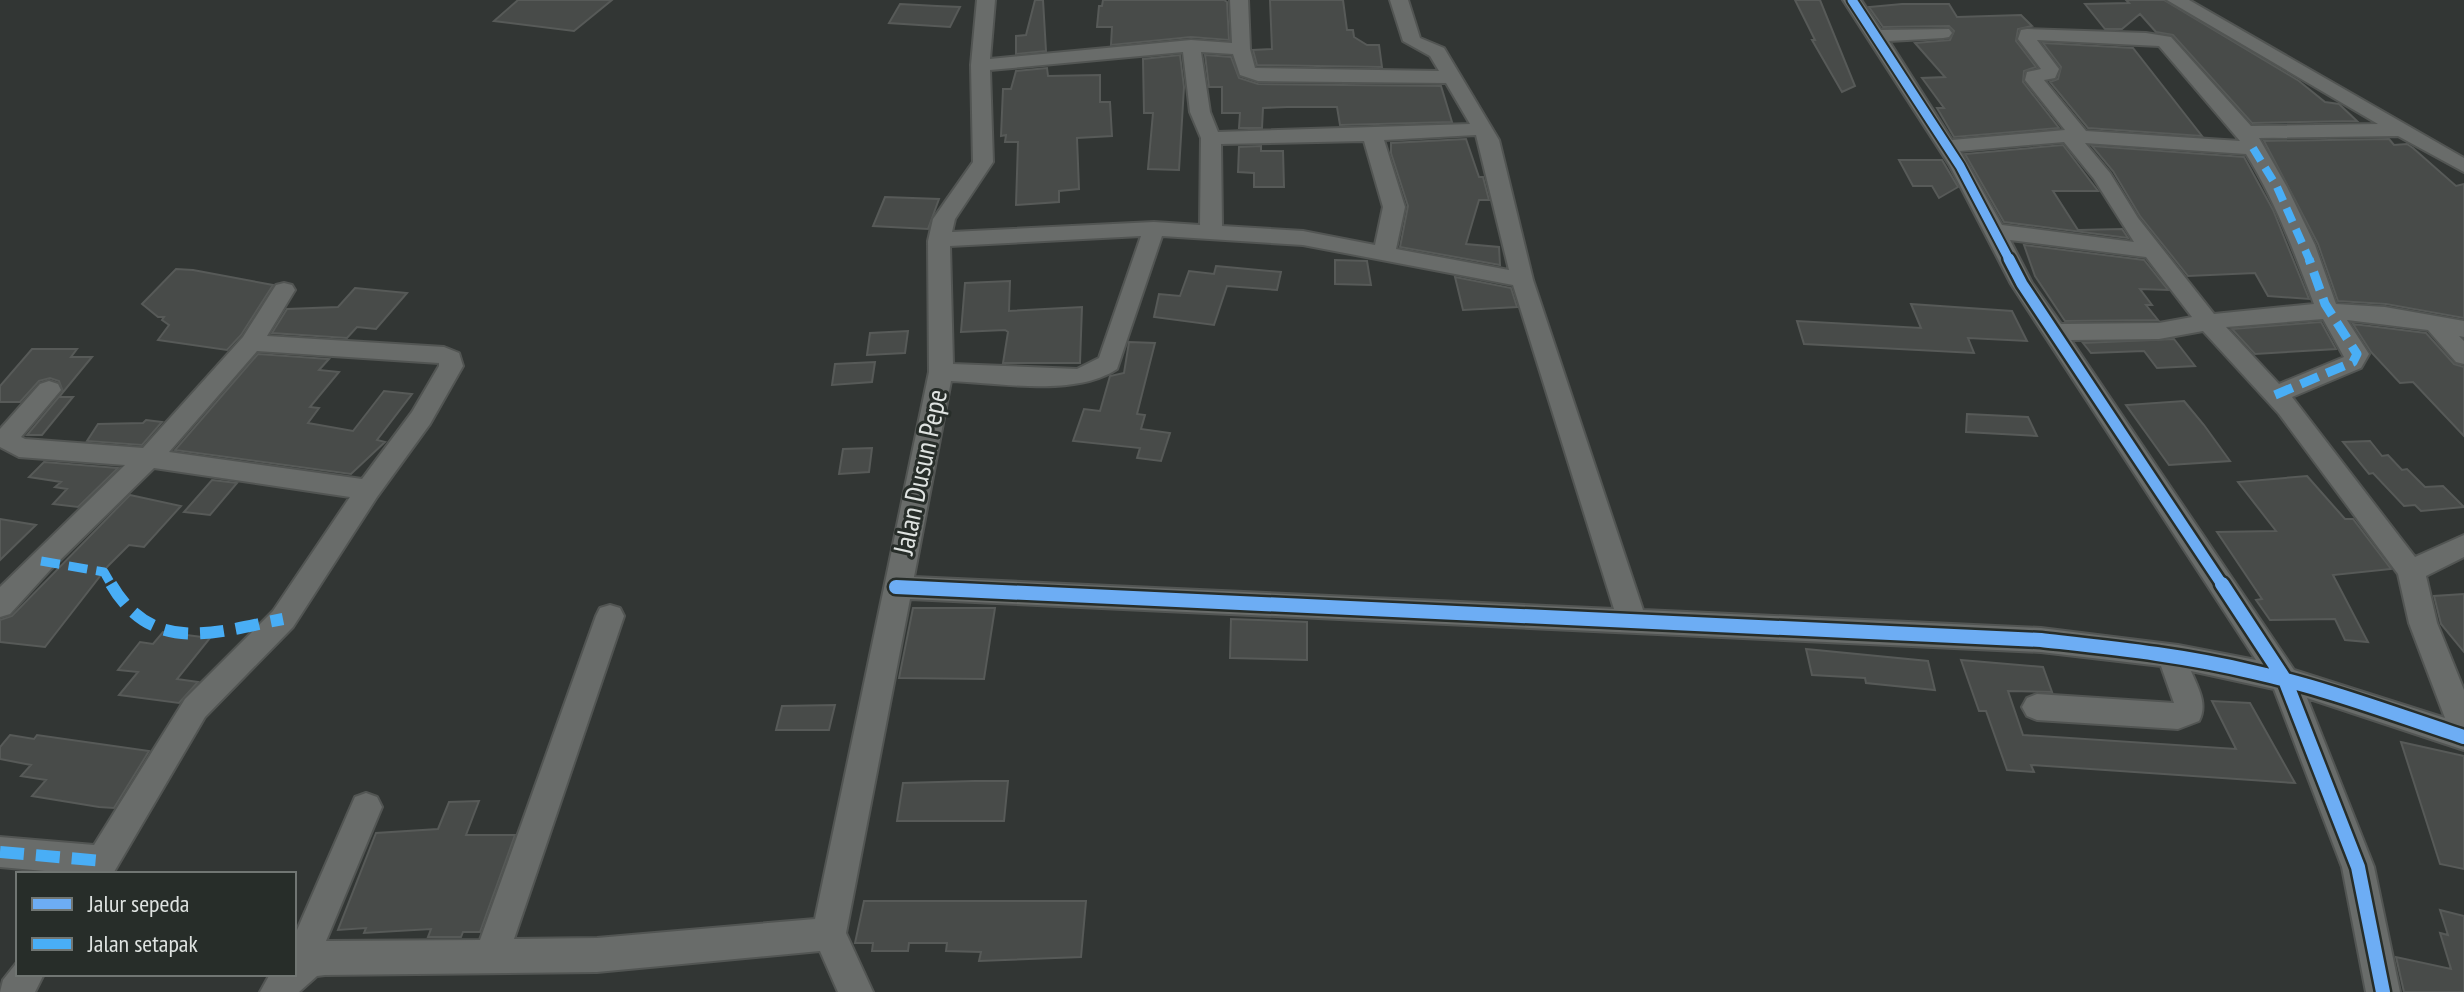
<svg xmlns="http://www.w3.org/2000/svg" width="2464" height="992" font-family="'PT Sans Narrow',sans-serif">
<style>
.building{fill:#484b49;stroke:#575a58;stroke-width:2}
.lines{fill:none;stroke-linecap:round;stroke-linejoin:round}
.minor-casing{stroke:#525553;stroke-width:4}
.minor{fill:#696c6a;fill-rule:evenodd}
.quiet-far2{stroke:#49aef6;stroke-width:8;stroke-dasharray:15 8;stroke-linecap:butt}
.quiet-far1{stroke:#49aef6;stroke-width:9;stroke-dasharray:19 9;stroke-linecap:butt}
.quiet{stroke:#49aef6;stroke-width:12;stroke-dasharray:24 12;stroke-linecap:butt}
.cycleway-far2-casing{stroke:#272d29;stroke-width:13}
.cycleway-far1-casing{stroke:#272d29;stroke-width:16}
.cycleway-casing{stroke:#272d29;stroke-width:19}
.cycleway-far2{stroke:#6dadf4;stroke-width:9}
.cycleway-far1{stroke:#6dadf4;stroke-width:11}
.cycleway{stroke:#6dadf4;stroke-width:14}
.labels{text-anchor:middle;stroke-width:6;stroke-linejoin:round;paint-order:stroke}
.street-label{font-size:28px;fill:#dfe3e1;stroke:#272d29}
</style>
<rect width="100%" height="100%" fill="#323634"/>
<path class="building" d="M518 0H612L574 31 494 21Z
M1035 0H1043L1046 51 1016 54V36L1026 35Z
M1103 0H1224L1227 2 1229 40 1191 37 1111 45 1112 27H1097L1099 6H1102Z
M1270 0H1343L1347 30H1353L1354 37 1367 45H1379L1382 67 1257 65 1253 50 1272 49Z
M1795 0H1820L1855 86 1842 92 1812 40H1815Z
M2126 0H2164L2299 81 2325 102 2339 104 2357 121 2252 123 2173 35 2156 32 2140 14 2122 29H2105L2085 4 2129 3Z
M900 4 937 6 960 7 950 27 889 23Z
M1902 4H1949L1957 17 2021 15 2032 26 2018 29 2016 41 2036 67 2024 71 2023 82 2059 128 1954 137 1937 108H1944L1922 78 1945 77 1915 43 1950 40 1954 31 1949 26 1883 27 1869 7Z
M2043 43 2133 48 2202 136 2088 128 2050 82 2058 79 2061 67Z
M1180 55 1184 87 1179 170 1148 169 1153 113H1144L1143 59Z
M1205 55 1231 57 1239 78 1258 84 1441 86 1452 122 1340 125 1337 107H1287L1263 108 1262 128H1239L1240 113H1222V87H1209Z
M1047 68 1048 76 1100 75V102H1110L1112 136 1077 138 1079 189 1059 191V202L1016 205 1018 142H1005L1006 135 1001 136 1003 89H1011L1016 71Z
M1466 139 1479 177H1483L1489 200H1479L1466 244 1499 247 1500 265 1400 247 1408 206 1391 153V143Z
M2389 139 2394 145 2407 144 2413 148 2456 186 2464 184V318L2386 304 2338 301 2318 244 2264 141Z
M2063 145 2098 191H2053L2078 230 2122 229 2128 238 2004 222 1965 154Z
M1261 146V151H1283L1284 187H1254V173L1238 172 1239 147Z
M2092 146 2244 157 2273 210 2309 299 2268 296 2255 273 2188 276 2140 216 2113 171Z
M1899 160H1942L1958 187 1939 198 1932 186H1913Z
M885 197 939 199 928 229 873 226Z
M2024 245 2144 260 2168 290 2140 289 2152 305H2146L2158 320 2065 321 2035 276Z
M1335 260 1367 261 1371 285 1335 284Z
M1216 266 1281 272 1277 290 1227 286 1214 325 1154 317 1159 294 1180 296 1189 271 1214 274Z
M176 269 193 270 273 285 241 335 227 350 158 340 169 325 162 320 164 317H158L142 304Z
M1455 277 1511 288 1517 307 1463 310Z
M1010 281 1009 311 1082 307 1080 363H1003L1008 332 1005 330 961 332 965 283Z
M355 288 407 293 376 329 357 327 347 338 272 333 287 309 338 307Z
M1911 304 2012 311 2027 341 1968 338 1974 353 1804 344 1797 321 1921 328Z
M2321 322 2336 349 2255 354 2232 329Z
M2353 324 2426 333 2454 364 2464 367V436L2413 382 2400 383 2371 352Z
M908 331 905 353 867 355 870 333Z
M2174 339 2195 366 2157 368 2144 351 2091 353 2083 343Z
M1129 342 1155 343 1137 414 1145 415 1141 429 1170 433 1161 461 1137 458 1140 448 1073 441 1084 409 1100 411 1110 376 1124 373Z
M32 349H77L71 357H92L59 397H73L42 435H27L63 392 59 381 50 378 39 381 20 402H0V386Z
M258 354 329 359 319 370 339 372 310 407 319 408 308 423 353 431 384 391 412 394 377 440 385 442 351 474 175 450Z
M875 362 872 382 832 385 835 364Z
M2184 401 2204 425 2230 461 2169 465 2126 405Z
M1967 414 2028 417 2037 436 1966 432Z
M146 420 162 422 142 445 87 441 98 424 143 423Z
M2370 441 2382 456 2388 455 2402 470 2407 469 2425 487 2443 486 2464 507 2421 511 2415 505 2404 506 2373 473 2369 474 2343 442Z
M872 448 869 472 839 474 843 449Z
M44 462 118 468 78 507 53 504 67 489 55 487 61 482 29 477Z
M2307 476 2345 519H2353L2391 569 2333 575 2368 642 2345 640 2335 619 2270 620 2256 600 2262 599 2217 532 2276 531 2238 482Z
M212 480 237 483 210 515 184 512Z
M130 495 181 506 144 547 129 545 108 566 45 647 0 642V620L12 616Z
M0 519 36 525 0 560Z
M2464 594V652L2441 624 2434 596Z
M913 608H995L984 679 899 678Z
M1231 619 1307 622V660L1230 658Z
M163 632 210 638 177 679 198 682 179 703 119 695 138 672 118 670 140 642 153 644Z
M1806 649 1928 661 1935 690 1866 683 1865 678 1812 675Z
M1961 660 2043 667 2052 692 2008 691 2023 735 2236 749 2212 701 2250 703 2295 783 2031 765 2034 772 2007 770 1986 711H1979Z
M835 705 829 730H776L782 706Z
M10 735 34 739 37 735 149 751 114 808 99 807 32 796 46 780 21 776 31 765 0 759V747Z
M2401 742 2464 756V869L2440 864Z
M974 781H1008L1004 821H897L903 783Z
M479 801 466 835H515L480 932H463L461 937H428L431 929 364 933 366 928 338 930 376 833 438 829 449 802Z
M864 901H1086L1081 957 979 961 981 952 946 951 947 943H909L908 951H872L873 943H855Z
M2440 910 2464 916V992H2404L2396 957 2451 969 2440 933 2448 935Z"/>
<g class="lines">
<g class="minor-casing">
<path id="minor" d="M977 0H995L990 59 1191 40 1232 43 1230 0H1248L1250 49 1255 68 1439 71 1430 56 1403 41 1390 0H1408L1420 38 1444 48 1499 140 1533 280 1643 610 2041 628 2178 645 2256 660 2011 284 1950 166 1843 0H1861L1881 30 1949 29 1952 33 1949 37 1943 38 1889 41 1952 140 2065 130 2025 80 2027 72 2041 69 2018 39 2021 30 2027 29 2146 33 2171 37 2251 126 2378 124 2167 0H2189L2464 158V172L2398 136 2259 138 2287 187 2315 245 2336 304 2385 307 2464 321V337L2459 336 2464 341V364L2456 362 2428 330 2347 320 2369 354 2361 368 2292 397 2415 557 2464 535V557L2426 576 2437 623 2464 690V750L2307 698 2374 867 2400 992H2366L2342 867 2274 689 2191 671C2198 688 2208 704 2199 721L2178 729 2037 720 2027 716 2022 707 2027 698 2037 694 2174 703 2161 666 2041 652 910 599 846 933 873 992H838L820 951 597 972 325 975 317 976 299 992H260L270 974H294V937L355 797 366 793 377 797 382 807 326 941 480 940 596 616 600 608 610 605 620 608 624 616 514 939 597 938 815 919 929 372 928 241 933 219 973 162 971 65ZM2037 40 2159 46 2240 141 2086 131 2044 80 2055 78 2059 69ZM1183 52 1190 112 1201 138 1200 225 1154 222 952 232 955 219 993 162 990 70ZM1201 52 1233 54 1240 75 1258 81 1446 83 1470 124 1218 132 1210 112ZM1476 135 1509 270 1396 249 1405 207 1384 140ZM1364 141 1383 207 1375 245 1303 231 1222 226 1221 144ZM2064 142 2094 179 2134 242 2002 225 1960 151ZM2085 143 2246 154C2276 202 2294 252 2314 304L2214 314 2138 218 2110 173ZM1141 236 1099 358 1077 369 953 364 950 246ZM1162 236 1303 245 1513 285 1614 609 914 577 951 381C1001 383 1075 397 1117 369ZM2010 240 2146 257 2192 317 2159 323 2061 324 2032 283ZM2323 319 2344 357 2279 384 2226 327ZM2203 331 2279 414 2398 574 2409 623 2445 718 2294 670 2071 340 2159 339Z
M284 283 292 285 295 290 267 336 444 347 459 353 463 366 430 424 377 497 293 627 205 717 114 872 78 874 0 867V837L94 845 185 699 273 611 350 497 154 468 51 569 10 614 0 617V587L125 465 19 457 0 447V429L40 384 49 381 58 384 61 390 21 437 25 439 143 448 243 337 276 285ZM257 351 439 363V366L412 412 362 479 169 452Z
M18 961V974H44L35 992H0L3 980Z"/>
</g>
<use href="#minor" class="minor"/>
<path class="quiet-far2" d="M2253 148 2277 187 2310 261"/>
<path class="quiet-far1" d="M2275 395 2353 362 2357 354 2325 304 2309 259
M41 561 104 572 112 586"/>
<path class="quiet" d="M111 584C153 656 216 632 283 619
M0 852 103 861"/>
<g class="cycleway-far2-casing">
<path id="cycleway-far2" d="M1852 0 1960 166 2010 261"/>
</g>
<g class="cycleway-far1-casing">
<path id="cycleway-far1" d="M2009 259 2022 284 2223 586"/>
</g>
<g class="cycleway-casing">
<path id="cycleway" d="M2222 584 2285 680 2358 867 2383 992
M896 587 2041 640C2112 648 2183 655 2253 672 2325 688 2394 714 2464 737"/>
</g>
<use href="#cycleway-far2" class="cycleway-far2"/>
<use href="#cycleway-far1" class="cycleway-far1"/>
<use href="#cycleway" class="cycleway"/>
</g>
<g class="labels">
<g class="street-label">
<text transform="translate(920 472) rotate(-78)" y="10">Jalan Dusun Pepe</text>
</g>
</g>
<rect x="16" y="872" width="280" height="104" fill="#272d29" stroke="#717673" stroke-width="2"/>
<rect x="32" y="898" width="40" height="12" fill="#6dadf4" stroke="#717673" stroke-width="2"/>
<text x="88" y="912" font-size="24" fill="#dfe3e1">Jalur sepeda</text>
<rect x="32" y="938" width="40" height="12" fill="#49aef6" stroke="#717673" stroke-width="2"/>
<text x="88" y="952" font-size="24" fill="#dfe3e1">Jalan setapak</text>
</svg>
